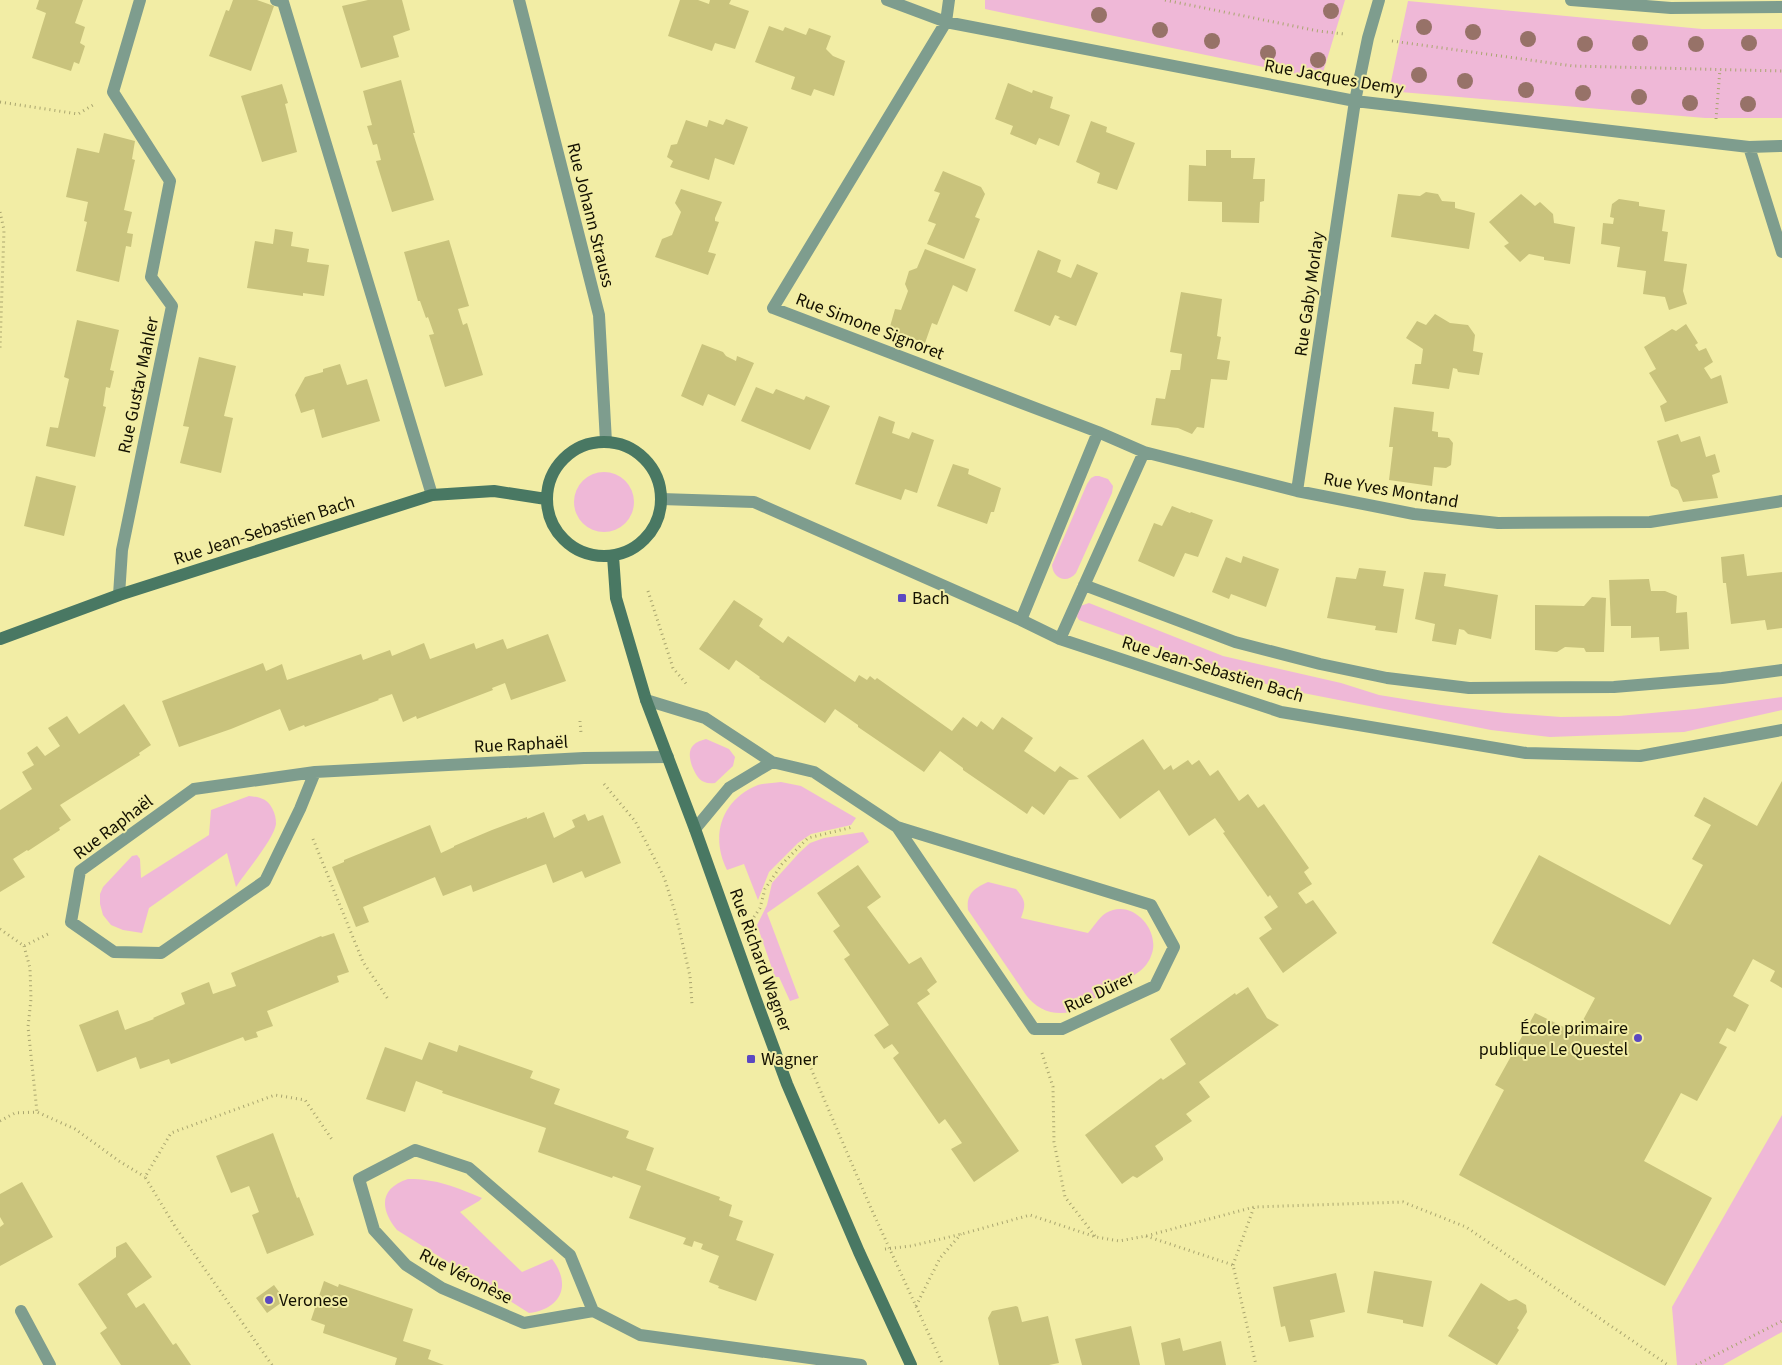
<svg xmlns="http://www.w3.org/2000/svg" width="1782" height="1365" font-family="'Source Sans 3',sans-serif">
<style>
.green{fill:#efb8d7}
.building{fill:#c9c37c}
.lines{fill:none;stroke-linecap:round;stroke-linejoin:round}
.path{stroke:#a9a56f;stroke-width:3;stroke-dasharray:1 4;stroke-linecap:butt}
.street{stroke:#7e9d8e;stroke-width:12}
.secondary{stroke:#497863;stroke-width:12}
.tree{fill:#977268}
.poi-dot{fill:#5b49c1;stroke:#f2eda5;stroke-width:2}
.labels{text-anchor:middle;stroke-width:4;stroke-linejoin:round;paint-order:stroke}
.street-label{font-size:18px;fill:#131000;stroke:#f2eda5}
.poi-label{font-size:18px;fill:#131000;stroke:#f2eda5;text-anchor:start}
</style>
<rect width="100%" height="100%" fill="#f2eda5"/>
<path class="green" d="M985 0H1345L1321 79 985 9Z
M1408 1 1702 29H1782V118H1705L1389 91Z
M574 502a30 30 0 1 1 60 0a30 30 0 1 1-60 0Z
M1095 476H1099L1108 479 1113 486 1112 493 1076 573C1067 584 1053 579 1052 565L1087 484 1091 478Z
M1089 603 1223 656 1341 683 1379 695 1441 705 1505 713 1561 717 1619 716 1695 709 1782 697V710L1684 732 1550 737 1491 730 1293 691 1235 676 1079 620 1077 617 1080 606Z
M706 739 729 749 735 757 733 766 715 783C702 785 697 778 692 766 687 751 690 743 706 739Z
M781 782 801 786 856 818 851 825 811 834 798 843 769 872 758 900 744 864 727 870C710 836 721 800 758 785 765 783 774 783 781 782Z
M249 796C260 797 267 799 272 808 275 813 276 819 276 824 274 839 245 873 236 887L227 853 149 908 142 933 123 930 111 925 103 915 100 904V894L103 887 132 856 137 855 140 859 141 878 209 835 211 810Z
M863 832 869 842 767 913 799 998 790 1001 779 977H775L757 925 767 905 772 883 799 853 810 843 824 838Z
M988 882 1016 889C1026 901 1026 904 1021 918L1088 933C1094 927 1098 918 1106 913 1132 897 1162 931 1151 956 1149 962 1144 968 1140 971 1125 982 1109 990 1093 999 1086 1003 1078 1010 1070 1012 1053 1016 1036 1009 1026 995L968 910C966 893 975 888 988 882Z
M1782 1115V1332L1723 1365H1677L1672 1307Z
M408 1179C437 1179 456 1187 482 1198L479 1201 460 1212 522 1272 552 1259C572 1285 561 1309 529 1313L397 1230C379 1208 380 1188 408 1179Z"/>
<path class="building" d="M39 0H83L75 23 85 27 80 43 85 46 79 64 74 62 71 71 32 58 46 13 36 9Z
M233 0H257L274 6 251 71 209 56 226 10 229 11Z
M368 0H402L410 30 393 36 399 57 361 68 342 6Z
M680 0H698L709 4 710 0H731L729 4 749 11 735 49 715 43 712 51 668 36Z
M769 26 783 31 785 27 806 35 809 28 831 36 826 49 833 56 845 61 834 96 814 89 811 96 791 89 795 77 755 62Z
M401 80 415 133H413L434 200 392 212 376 161 381 160 377 144 373 145 367 126 372 125 363 91Z
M1008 83 1032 93 1033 90 1053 97 1050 108 1070 115 1059 146 1039 138 1036 145 1010 134 1013 126 995 119Z
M282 84 288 103 285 104 297 152 262 162 241 96Z
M726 119 748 127 734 165 715 158 709 180 670 167 673 161 667 157 671 145 677 144 686 120 707 127 709 120 723 125Z
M1091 121 1107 127 1106 132 1135 143 1117 190 1097 183 1100 173 1076 162Z
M104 133 135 141 132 159 135 160 124 210 132 212 127 233 133 234 131 247 126 246 119 282 76 271 87 222 84 221 88 202 66 197 77 148 99 153Z
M1206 150H1231V158H1255L1253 179H1265L1264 201 1260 202 1259 223 1222 222V202L1188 201 1189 165 1206 166Z
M943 171 981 187 985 194 975 217 980 219 964 259 927 244 936 224 928 221 940 193 934 191Z
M681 189 722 202 715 218V221L719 222 708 252 716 254 708 275 655 257 662 239 672 235 681 212 675 203Z
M1426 192 1438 194 1442 201 1455 202V208L1475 213 1469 249 1391 237 1398 194 1420 196Z
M1521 194 1535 206 1540 202 1553 214 1554 223 1575 227 1570 264 1544 260V257L1529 254 1520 262 1504 246 1509 243 1489 222Z
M1619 199 1639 202V206L1665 210 1662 231 1668 232 1664 261 1687 264 1683 291 1687 304 1669 310 1665 297 1643 294 1646 271 1617 267 1620 247 1601 244 1603 223 1613 224 1614 218 1610 217 1612 204Z
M275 229 293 232 291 246 309 249 307 262 329 265 324 296 303 293V296L247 288 255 241 273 244Z
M449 240 469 306 458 309 463 325 467 323 483 375 445 387 429 335 434 334 428 317 426 318 420 301H418L404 252Z
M925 249 976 269 967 292 953 285 937 325 932 323 925 343 889 330 895 309 901 310 908 291 905 284 909 271 917 268Z
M1038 250 1061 260 1057 272 1071 278 1077 264 1098 273 1076 326 1058 319 1060 317 1055 315 1050 326 1014 311Z
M1181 292 1222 299 1217 336 1221 337 1217 359 1230 361 1227 380 1211 379 1204 428 1197 427 1192 434 1178 428 1151 425 1156 398 1165 399 1171 370H1180L1182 354 1170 352Z
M1435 314 1450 323 1468 325 1475 335 1473 351 1483 353 1479 375 1458 372 1457 369 1453 368 1449 389 1412 384 1415 364H1421L1423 349 1406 338 1417 321 1426 325Z
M77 320 119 330 110 370 114 371 110 388 106 387 103 406 106 407 95 457 46 446 50 427 58 428 69 379 64 377Z
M1686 324 1698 343 1695 345 1699 351 1706 348 1713 362 1704 368 1711 379 1721 375 1728 403 1665 422 1660 406 1667 402 1649 373 1656 369 1644 347 1672 329 1676 331Z
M702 344 723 352 726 356 736 361 737 356 754 363 735 406 708 394 703 406 681 396Z
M199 357 236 366 224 416 233 418 221 473 180 463 189 427 183 426Z
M340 364 347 385 367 379 380 421 322 438 314 409 301 413 295 395 305 377 323 372V369Z
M756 387 773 394 776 389 804 400 806 396 830 406 810 450 741 421Z
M1394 407 1434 412 1432 431 1438 432V437L1449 438 1453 443 1451 465 1446 468 1434 467 1432 486 1389 480 1393 447H1389Z
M879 416 895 422 892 433 909 439 912 432 934 440 917 493 905 489 901 500 855 484Z
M1678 434 1681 442 1700 436 1706 457 1715 454 1720 472 1712 475 1718 498 1683 502 1678 490 1671 486 1657 441Z
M953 464 969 469 968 474 1001 488 994 512H991L987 524 937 506Z
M36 476 76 486 64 536 24 526Z
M1172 506 1190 513 1191 512 1213 520 1198 557 1185 553 1174 577 1138 561 1154 523 1162 526Z
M1744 554 1747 576 1782 572V628L1767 630 1765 620 1731 624 1726 583H1723L1721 557Z
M1243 556 1279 569 1266 607 1231 594 1229 599 1212 592 1226 557 1241 563Z
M1359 568 1386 571 1383 586 1404 589 1397 633 1375 630 1376 626 1327 618 1336 577 1356 579Z
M1424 572 1446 574 1444 586 1498 595 1491 639 1468 634 1464 630 1459 629 1456 645 1432 641 1435 624 1415 619Z
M1649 579 1651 591H1665L1677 596 1676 613 1687 612 1689 649 1660 651 1659 637 1631 638V626H1611L1609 580Z
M1592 597 1606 598 1604 652H1586L1584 648 1565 647 1557 652 1535 650V605L1584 606Z
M734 600 763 619 759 626 783 643 788 636 855 682 859 675 867 680 870 676 875 680 877 678 952 731 963 717 977 727 981 721 993 730 1002 717 1033 738 1024 751 1055 772 1060 766 1079 779 1069 780 1044 815 1032 806 1027 814 963 770V768L940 751 924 772 858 727V725L835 709 825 723 759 678 760 677 736 660 729 670 699 649Z
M548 634 566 681 511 700 505 683 492 688 493 690 417 719 416 716 403 722 392 694 378 699 379 700 305 727 304 725 289 731 280 709 231 729 179 747 162 701 263 663 266 671 282 664 287 680 361 654 363 660 390 650 392 656 424 643 430 659 474 643 476 649 503 639 507 649Z
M124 704 151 745 139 753 140 755 60 805 71 820 59 828 60 830 28 851 27 850 13 859 25 877 0 892V810L32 789 22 772 34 765 27 753 37 746 45 756 60 746 48 728 67 716 79 734Z
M1143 739 1164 770 1171 765 1173 770 1188 760 1192 765 1199 760 1210 776 1218 770 1239 801 1248 794 1258 808 1264 804 1309 868 1304 872 1312 884 1298 893 1306 904 1313 900 1337 933 1283 973 1259 938 1272 929 1264 917 1278 907 1270 895 1268 897 1223 833 1225 832 1215 818 1189 836 1159 790 1120 819 1087 776Z
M1782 781V988L1770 981 1775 971 1753 959 1733 996 1749 1005 1735 1032 1727 1028 1719 1043 1727 1047 1697 1101 1681 1093 1644 1161 1712 1198 1665 1286 1459 1175 1504 1090 1495 1085 1535 1013 1576 1033 1595 998 1492 943 1539 855 1670 925 1703 865 1692 859 1711 825 1694 816 1704 797 1757 826Z
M544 812 554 838 575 827 572 820 585 814 588 821 603 815 621 863 585 878 582 871 553 883 546 864 473 892 471 885 443 896 435 877 363 907 369 922 356 927 332 867 344 862V860L430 825 441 853 454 847V846L492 830 527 817V819Z
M858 865 881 897 867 907 909 964 921 957 937 982 927 990 930 994 917 1003 1019 1151 974 1182 951 1149 962 1143 955 1133 945 1119 939 1124 893 1058 899 1053 892 1044 884 1049 874 1035 889 1025 844 959 850 955 833 931 840 926 817 893Z
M334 933 349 972 337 976 339 982 267 1011 273 1026 256 1032 258 1037 245 1041 243 1037 171 1064 169 1059 140 1069 136 1057 97 1072 79 1025 118 1010 125 1030 154 1019 153 1018 185 1004 181 993 209 982 213 994 236 986 231 973 321 936 322 937Z
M1248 987 1267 1018 1279 1025 1199 1082 1210 1097 1186 1114 1192 1121 1155 1146 1163 1158V1160L1137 1178 1133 1176 1122 1184 1085 1135 1161 1078 1163 1080 1186 1064 1170 1039 1235 993 1236 995Z
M429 1042 457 1052 459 1045 533 1071 530 1078 560 1089 554 1104 629 1131 626 1138 654 1148 646 1170 720 1197 719 1200 732 1205 729 1216 743 1221 736 1240 774 1254 756 1301 718 1288 719 1286 709 1282 719 1256 701 1249 703 1244 694 1241 692 1247 683 1244 686 1238 629 1218 641 1186 613 1176 612 1178 538 1152 546 1128 442 1093 443 1091 416 1081 405 1112 366 1099 385 1047 422 1060Z
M273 1133 297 1198 299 1197 314 1235 267 1254 252 1215 259 1212 249 1186 231 1193 216 1156Z
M22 1182 53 1237 0 1266V1227L4 1224 0 1217V1194Z
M126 1242 152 1277 127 1294 136 1308 144 1303 173 1345 176 1343 191 1365H121L100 1333 107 1328 78 1284 116 1257V1247Z
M1374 1271 1432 1281 1423 1327 1403 1323V1320L1367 1313Z
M1336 1273 1345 1312 1310 1320 1314 1337 1289 1342 1285 1326 1281 1327 1273 1287Z
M324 1281 338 1287 339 1284 413 1309 403 1341 431 1350 428 1359 444 1365H395L397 1358 323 1333 325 1325 311 1320Z
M1481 1283 1509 1301 1516 1299 1526 1305 1527 1312 1517 1328 1519 1330 1497 1365 1448 1336Z
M274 1285 285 1300 267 1313 256 1298Z
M1016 1306 1018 1307 1022 1322 1048 1316 1059 1363 1049 1365H999L988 1318 992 1311Z
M1131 1326 1140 1365H1082L1075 1339Z
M1180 1338 1183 1351 1221 1341 1226 1365H1165L1161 1343Z"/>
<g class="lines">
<path class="path" d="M1165 0 1318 31 1344 34
M1392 41 1573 66 1782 71
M0 102 78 114 93 105
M1716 119 1720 69
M0 212 4 230 0 348
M648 591 673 668 688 686
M580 721 581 733
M604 784 635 821 664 877 676 915 690 976 692 1004
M313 839 363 962 388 999
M754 917 760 908 765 889 782 864 808 838 853 827
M0 929 24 946 50 933
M24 946 30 968 31 999 28 1027 37 1112
M1042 1053 1053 1087 1054 1142 1065 1197 1095 1236
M809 1064 870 1206 943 1365
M0 1121 15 1113 37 1112 75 1129 119 1161 145 1177
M1146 1236 1233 1265 1256 1365
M885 1249 911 1246 962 1234 1030 1215 1096 1237 1119 1241 1146 1236 1254 1207 1403 1202 1466 1227 1668 1365
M1233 1265 1254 1207
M916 1306 940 1258 961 1234
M272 1365 176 1228 145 1177 171 1133 275 1095 305 1100 333 1141
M1696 1365 1782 1321"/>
<path class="street" d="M276 0 283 2 432 495
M519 0 599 315 606 442
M887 0 946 22 1355 101 1749 147 1782 146
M949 0 946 22 773 308 1098 432 1144 452
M1571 0 1671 8 1782 7
M1749 147 1782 252
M1297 491 1355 101 1368 38 1379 0
M661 499 754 502 1021 620 1060 639 1281 712 1526 753 1640 756 1782 730
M1084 585 1235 642 1320 664 1387 678 1469 688 1614 687 1722 678 1782 670
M119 595 122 550 172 306 151 277 170 181 113 92 140 0
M1021 620 1098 432
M1060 639 1144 452 1297 491 1414 514 1498 523 1650 522 1782 501
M646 700 705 718 772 762 814 772 897 827 1034 1029H1062L1155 986 1174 947 1151 905 897 827
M315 772 300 809 265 881 161 953 114 952 71 922 80 871 194 789 315 772 584 758 668 757
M695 829 729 788 772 762
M21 1311 50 1365
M593 1311 570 1255 469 1168 415 1150 359 1179 374 1230 406 1265 442 1288 524 1323 593 1311 640 1335 861 1365"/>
<path class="secondary" d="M547 499a57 57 0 1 1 114 0a57 57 0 1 1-114 0Z
M613 556 616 598 646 700 695 829 756 1000 787 1084 859 1252 911 1365
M0 639 119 595 432 495 494 491 546 499"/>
</g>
<g class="tree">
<circle cx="1331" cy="11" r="8"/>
<circle cx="1099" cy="15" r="8"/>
<circle cx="1424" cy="27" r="8"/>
<circle cx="1160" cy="30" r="8"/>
<circle cx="1473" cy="32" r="8"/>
<circle cx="1528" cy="39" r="8"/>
<circle cx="1212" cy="41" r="8"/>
<circle cx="1640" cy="43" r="8"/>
<circle cx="1749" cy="43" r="8"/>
<circle cx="1585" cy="44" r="8"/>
<circle cx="1696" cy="44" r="8"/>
<circle cx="1268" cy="53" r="8"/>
<circle cx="1318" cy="60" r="8"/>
<circle cx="1419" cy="75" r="8"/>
<circle cx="1465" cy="81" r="8"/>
<circle cx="1526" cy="90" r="8"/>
<circle cx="1583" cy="93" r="8"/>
<circle cx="1639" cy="97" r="8"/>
<circle cx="1690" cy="103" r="8"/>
<circle cx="1748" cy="104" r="8"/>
</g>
<g class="poi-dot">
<rect x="897" y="593" width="10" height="10" rx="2.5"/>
<circle cx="1638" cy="1038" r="5"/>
<rect x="746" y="1054" width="10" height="10" rx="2.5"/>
<circle cx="269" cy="1300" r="5"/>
</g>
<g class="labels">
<g class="street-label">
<text transform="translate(1334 77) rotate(10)" y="6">Rue Jacques Demy</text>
<text transform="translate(591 215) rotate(76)" y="6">Rue Johann Strauss</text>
<text transform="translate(1309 294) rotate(-82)" y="6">Rue Gaby Morlay</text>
<text transform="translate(870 326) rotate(21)" y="6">Rue Simone Signoret</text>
<text transform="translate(138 385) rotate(-78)" y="6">Rue Gustav Mahler</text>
<text transform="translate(1391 490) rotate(10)" y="6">Rue Yves Montand</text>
<text transform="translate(264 530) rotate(-18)" y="6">Rue Jean-Sebastien Bach</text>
<text transform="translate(1213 669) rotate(17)" y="6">Rue Jean-Sebastien Bach</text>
<text transform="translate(521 744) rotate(-3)" y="6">Rue Raphaël</text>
<text transform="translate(113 827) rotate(-37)" y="6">Rue Raphaël</text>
<text transform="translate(761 960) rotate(70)" y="6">Rue Richard Wagner</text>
<text transform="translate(1099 992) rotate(-25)" y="6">Rue Dürer</text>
<text transform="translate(466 1276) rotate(27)" y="6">Rue Véronèse</text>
</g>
<g class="poi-label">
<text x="912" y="604">Bach</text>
<text x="1628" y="1034" text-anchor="end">École primaire<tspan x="1628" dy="21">publique Le Questel</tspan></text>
<text x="761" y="1065">Wagner</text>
<text x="279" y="1306">Veronese</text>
</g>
</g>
</svg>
